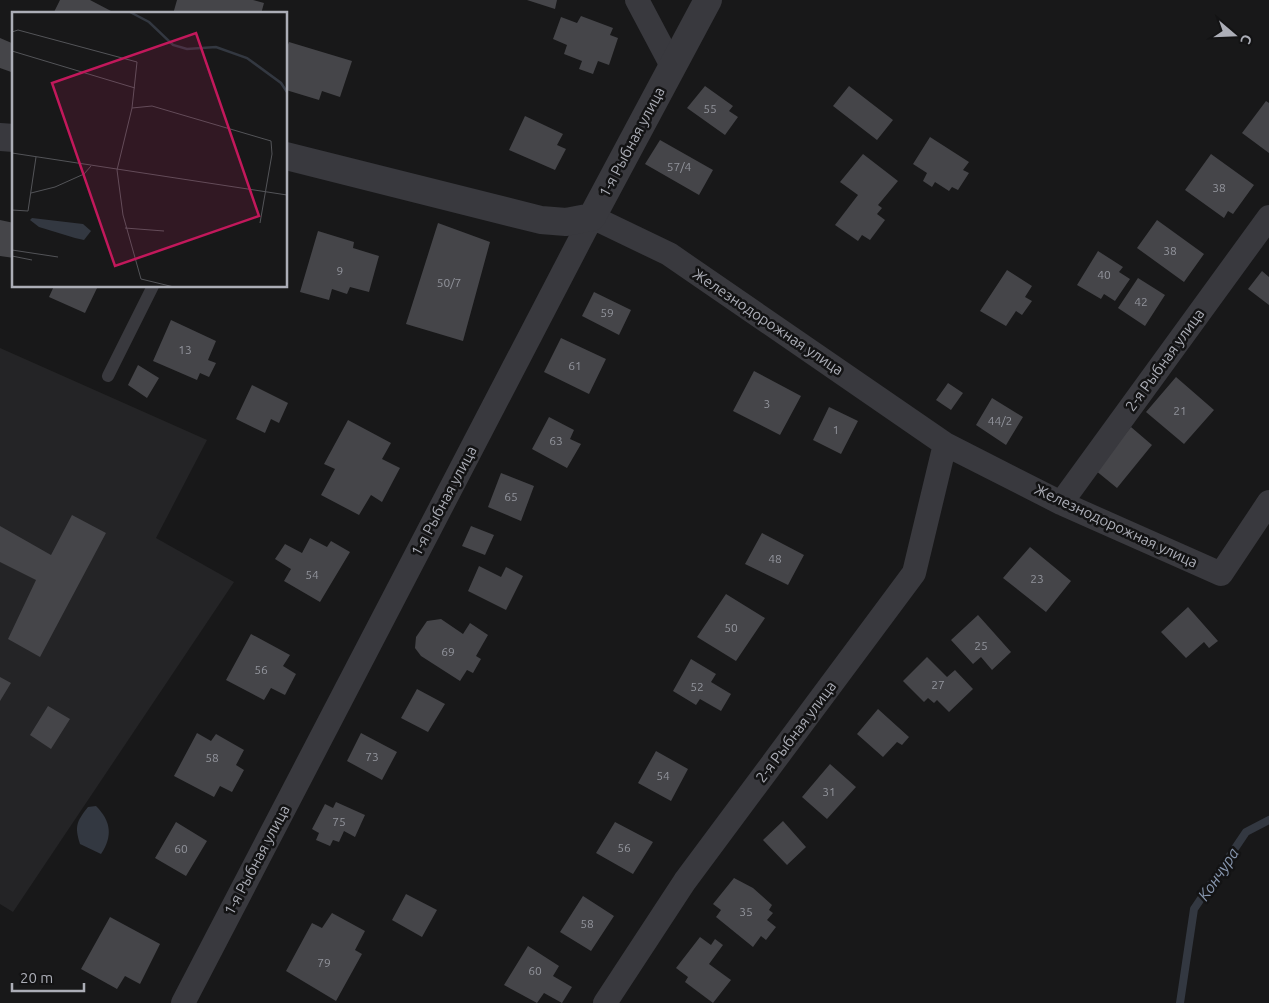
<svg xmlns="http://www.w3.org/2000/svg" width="1269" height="1003" font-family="Ubuntu,sans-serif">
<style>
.built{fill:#242426}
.water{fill:#333841}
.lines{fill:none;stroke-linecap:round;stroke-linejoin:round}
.stream{stroke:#333841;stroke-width:8}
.building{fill:#454549}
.service{stroke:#39393e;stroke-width:12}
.minor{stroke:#39393e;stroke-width:24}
.tertiary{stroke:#39393e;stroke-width:28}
.labels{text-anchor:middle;stroke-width:5;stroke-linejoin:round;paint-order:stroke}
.number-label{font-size:12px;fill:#92949c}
.street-label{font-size:15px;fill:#acaeb7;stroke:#131314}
.water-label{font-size:16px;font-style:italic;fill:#8796ae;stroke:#131314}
.inset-river{fill:none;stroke:#333841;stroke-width:2.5}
.inset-road{fill:none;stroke:#535458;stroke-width:1}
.view{fill:#c2185b;fill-opacity:0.15;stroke:#c2185b;stroke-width:2.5}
.inset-edge{fill:none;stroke:#acaeb7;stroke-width:2.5}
</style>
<rect width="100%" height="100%" fill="#181819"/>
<path class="built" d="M0 348 207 440 156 538 234 582 13 912 0 904Z"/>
<path class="water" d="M96 806C111 821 113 836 101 854L80 844C74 826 77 821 88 807Z"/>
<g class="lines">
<path class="stream" d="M1180 1003 1194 909 1246 832 1269 820"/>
</g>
<path class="building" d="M60 0H90L111 11 109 14H53Z
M177 0H253L264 3 261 14H173Z
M527 0H557L555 9Z
M581 16 613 28 610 35 618 38 609 65 598 61 593 74 579 69 582 61 564 54 567 45 553 39 561 17 577 23Z
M0 38 14 44V73L0 68Z
M289 42 352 61 340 97 322 91 319 100 286 90V50Z
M705 86 733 106 729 111 738 117 725 135 687 108Z
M849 86 893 120 877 140 833 106Z
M1266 101 1269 103V153L1242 133Z
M525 116 563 134 557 145 566 149 555 170 509 150Z
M930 137 969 162 963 170 969 173 958 190 952 187 949 191 935 182 932 187 923 181 927 173 913 164Z
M660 140 713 170 699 195 645 164Z
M863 154 898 181 878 205 882 208 877 214 885 220 870 240 862 235 858 241 835 225 858 195 840 182Z
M1211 154 1254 185 1233 214 1228 211 1224 218 1185 190Z
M0 220 14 223V258L0 256Z
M1157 220 1204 254 1184 282 1137 248Z
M438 223 490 242 463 341 406 324Z
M318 231 354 242 353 248 379 256 369 292 350 287 347 294 332 289 329 300 300 292Z
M1098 251 1123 267 1119 272 1130 279 1115 301 1104 294 1101 299 1077 285Z
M1007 270 1032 286 1025 297 1032 301 1022 315 1016 311 1006 326 980 311Z
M1262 271 1269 277V305L1248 289Z
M1138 278 1165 295 1145 326 1118 308Z
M54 286H98L85 313 49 297Z
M594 292 631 310 619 335 582 316Z
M171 320 216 341 208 360 216 363 209 377 200 373 197 380 153 361Z
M561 338 606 359 589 394 544 372Z
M138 365 159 378 147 398 128 385Z
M754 371 801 396 780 435 733 411Z
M1176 377 1214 410 1184 444 1146 412Z
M948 383 963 393 951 410 936 400Z
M252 385 288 403 279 423 271 419 265 433 236 419Z
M992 398 1023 417 1006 445 976 425Z
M829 407 858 421 841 454 813 440Z
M549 417 574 430 570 439 581 444 567 468 532 449Z
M348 420 391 443 382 459 400 468 382 502 371 495 359 515 321 495 335 469 324 464Z
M1131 427 1152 445 1117 488 1095 470Z
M501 473 534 486 521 521 488 507Z
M72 515 106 533 40 657 8 639 36 580 0 562V526L51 555Z
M471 526 494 535 485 555 462 546Z
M762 533 804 555 788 585 745 564Z
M310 538 327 547 331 541 350 552 320 602 284 581 291 569 275 559 285 544 302 553Z
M1030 547 1071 581 1046 612 1003 578Z
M479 566 501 577 506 567 523 576 506 610 468 591Z
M726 594 765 618 736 661 697 637Z
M1188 607 1218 641 1209 648 1204 642 1186 658 1161 632Z
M978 615 1011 652 992 670 981 657 973 664 951 640Z
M441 619 463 634 470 623 488 635 476 656 481 659 473 673 467 670 460 681 421 656 415 648 416 637 427 621Z
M251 634 290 655 283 666 296 674 285 695 271 688 264 700 226 680Z
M927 657 947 677 955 670 973 689 949 712 937 700 934 703 928 698 924 702 903 681Z
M691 659 716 674 711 682 731 694 721 711 700 699 696 705 673 691Z
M0 677 11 683 0 701Z
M417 689 445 704 428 732 401 718Z
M48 706 70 719 51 749 30 735Z
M878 709 909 737 902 745 897 742 883 757 857 734Z
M197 733 211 741 216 734 244 750 236 765 244 770 232 792 220 786 214 797 174 776Z
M361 733 397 752 382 780 347 761Z
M656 751 688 769 671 801 638 783Z
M830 764 856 787 827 819 802 797Z
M336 802 365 815 355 837 344 831 339 842 333 840 330 846 316 840 319 833 312 829 325 804 333 808Z
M783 821 806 847 787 865 763 840Z
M176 822 207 841 186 876 155 858Z
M615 822 653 842 633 874 596 853Z
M734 878 753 888 772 905 769 910 773 913 767 920 776 927 766 940 761 936 753 947 716 917 721 910 713 904Z
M406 894 437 910 422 937 392 920Z
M583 896 614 916 591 951 560 932Z
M332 913 365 931 355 950 362 954 336 1001 286 971 312 923 322 928Z
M110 917 160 944 140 984 125 976 117 989 81 969Z
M700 937 711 945 715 939 723 945 709 964 731 980 713 1003 685 982 688 977 676 968Z
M528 946 559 966 553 976 572 987 562 1003 544 993 537 1003 504 985Z"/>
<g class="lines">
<path class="service" d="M108 376 153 286"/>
<path class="minor" d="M637 0 672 66
M1061 503 1269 217
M183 1003 592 217 669 254 945 444 1061 503 1221 574 1269 502
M605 1003 685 881 914 573 945 444"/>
<path class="tertiary" d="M0 137 14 138
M286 156 541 220 566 222 592 217 708 0"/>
</g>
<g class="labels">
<g class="number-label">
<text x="710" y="113">55</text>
<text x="679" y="171">57/4</text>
<text x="1219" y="192">38</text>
<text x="1170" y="255">38</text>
<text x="340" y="275">9</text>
<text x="1104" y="279">40</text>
<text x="449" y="287">50/7</text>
<text x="1141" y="306">42</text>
<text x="607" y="317">59</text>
<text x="185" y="354">13</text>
<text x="575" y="370">61</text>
<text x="767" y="408">3</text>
<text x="1180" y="415">21</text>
<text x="1000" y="425">44/2</text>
<text x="836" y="434">1</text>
<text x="556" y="445">63</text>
<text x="511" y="501">65</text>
<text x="775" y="563">48</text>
<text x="312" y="579">54</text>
<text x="1037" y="583">23</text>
<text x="731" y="632">50</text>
<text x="981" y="650">25</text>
<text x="448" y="656">69</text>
<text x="261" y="674">56</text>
<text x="938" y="689">27</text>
<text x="697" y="691">52</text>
<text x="372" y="761">73</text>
<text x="212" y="762">58</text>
<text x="663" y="780">54</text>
<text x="829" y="796">31</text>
<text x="339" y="826">75</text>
<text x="624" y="852">56</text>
<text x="181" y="853">60</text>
<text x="746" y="916">35</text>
<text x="587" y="928">58</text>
<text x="324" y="967">79</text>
<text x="535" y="975">60</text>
</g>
<g class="street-label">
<text transform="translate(632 142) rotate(-62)" y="5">1-я Рыбная улица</text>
<text transform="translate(768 322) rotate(34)" y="5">Железнодорожная улица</text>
<text transform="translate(1165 360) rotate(-54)" y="5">2-я Рыбная улица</text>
<text transform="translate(444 501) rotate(-62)" y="5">1-я Рыбная улица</text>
<text transform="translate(1116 526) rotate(25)" y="5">Железнодорожная улица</text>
<text transform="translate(796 732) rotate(-53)" y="5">2-я Рыбная улица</text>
<text transform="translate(257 860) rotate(-62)" y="5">1-я Рыбная улица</text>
</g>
<g class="water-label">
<text transform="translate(1218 874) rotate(-56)" y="6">Кончура</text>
</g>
</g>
<g transform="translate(12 12)">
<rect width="275" height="275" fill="#181819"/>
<path d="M20 206 71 212 79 219 72 228 63 226 27 215 18 208Z" fill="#333841"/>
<path class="inset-river" d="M118 0 137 10 161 33 175 37 204 35 235 46 269 71 275 80"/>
<path class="inset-road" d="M0 20 6 18 125 50 120 96 105 158 111 203 129 267 162 275M0 39 123 76M120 96 140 94 259 129 260 142 248 211M0 141 275 183M19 181 43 175 72 162 79 154M0 198 16 199 24 145M113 216 152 219M0 238 46 245M0 244 20 248"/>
<path class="view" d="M184 21 247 204 103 254 40 71Z"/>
<rect width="275" height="275" class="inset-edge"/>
</g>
<g transform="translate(1234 35) rotate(109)" stroke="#131314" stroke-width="4" paint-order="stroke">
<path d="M0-4L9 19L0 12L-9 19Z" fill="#acaeb7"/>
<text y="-8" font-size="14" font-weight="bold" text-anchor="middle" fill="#acaeb7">С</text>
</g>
<path d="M12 983v8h72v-8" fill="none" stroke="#acaeb7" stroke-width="2.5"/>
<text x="20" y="983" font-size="15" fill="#acaeb7" stroke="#131314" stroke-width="4" paint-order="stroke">20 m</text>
</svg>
